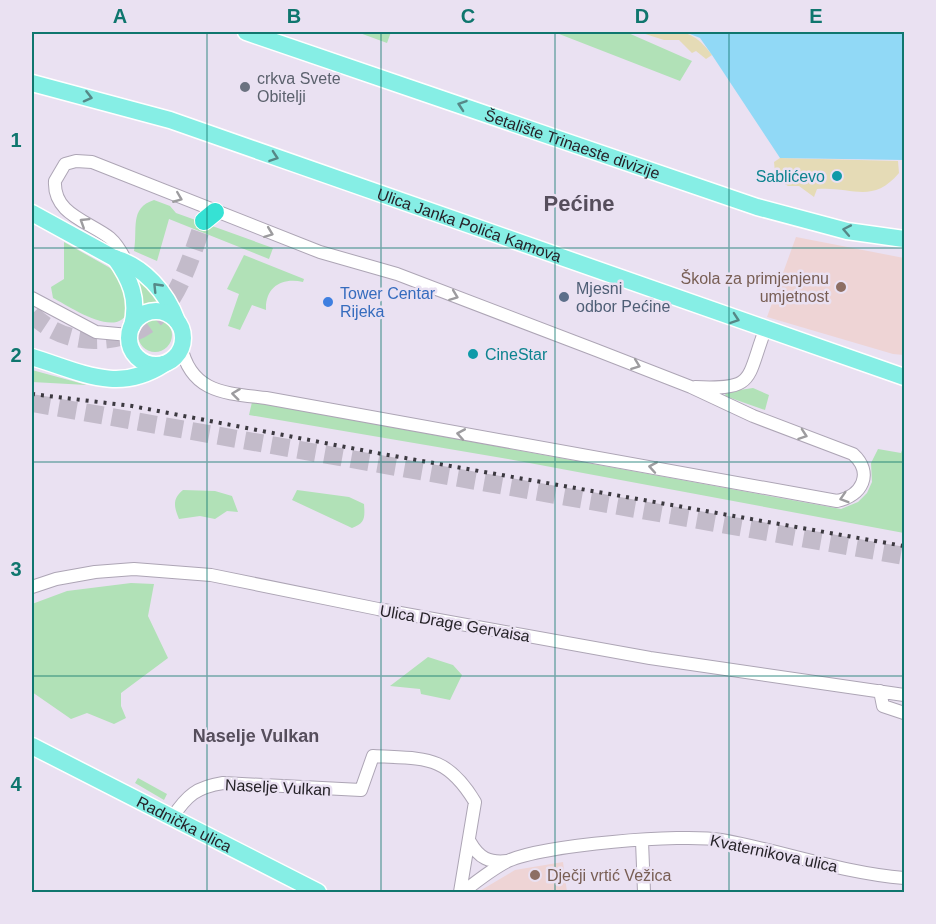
<svg xmlns="http://www.w3.org/2000/svg" width="936" height="924" font-family="Helvetica,sans-serif">
<style>
.education{fill:#eed4d5}
.green{fill:#b1e1b7}
.sand{fill:#e5dbb6}
.water{fill:#91d9f6}
.lines{fill:none;stroke-linecap:round;stroke-linejoin:round}
.highway-tunnel{stroke:#c3bbca;stroke-width:18;stroke-dasharray:18 9;stroke-linecap:butt}
.minor-casing{stroke:#ada5b5;stroke-width:14}
.major-casing{stroke:#fff;stroke-width:19}
.highway-casing{stroke:#fff;stroke-width:20}
.minor{stroke:#fff;stroke-width:12}
.major{stroke:#86eee5;stroke-width:16}
.highway{stroke:#36e2d4;stroke-width:18}
.rail{stroke:#3c3940;stroke-width:4;stroke-dasharray:3 6;stroke-linecap:butt}
.oneway{stroke:#568887}
.oneway2{stroke:#9d9c9f}
.grid{fill:none;stroke:#0f766e;stroke-width:1.5;stroke-opacity:0.55}
.worship-dot{fill:#6b7280;stroke:#eae1f2;stroke-width:2}
.culture-dot{fill:#0f9aa8;stroke:#eae1f2;stroke-width:2}
.education-dot{fill:#8d6e63;stroke:#eae1f2;stroke-width:2}
.service-dot{fill:#5c6f8a;stroke:#eae1f2;stroke-width:2}
.shop-dot{fill:#3f7fe0;stroke:#eae1f2;stroke-width:2}
.labels{text-anchor:middle;stroke-width:5;stroke-linejoin:round;paint-order:stroke}
.worship-label{font-size:16px;fill:#5b616d;stroke:#eae1f2;text-anchor:start}
.street-label{font-size:16px;fill:#262329;stroke:#eae1f2}
.culture-label{font-size:16px;fill:#0d838f;stroke:#eae1f2;text-anchor:end}
.education-label{font-size:16px;fill:#785e54;stroke:#eae1f2;text-anchor:end}
.service-label{font-size:16px;fill:#4e5e75;stroke:#eae1f2;text-anchor:start}
.shop-label{font-size:16px;fill:#366cbe;stroke:#eae1f2;text-anchor:start}
.neighbourhood-label{font-size:18px;font-weight:bold;fill:#564e5c;stroke:#eae1f2}
.district-label{font-size:22px;font-weight:bold;fill:#564e5c;stroke:#eae1f2}
.neatline{fill:none;stroke:#0f766e;stroke-width:2}
.grid-label{font-size:20px;text-anchor:middle;font-weight:bold;fill:#0f766e}
</style>
<rect width="100%" height="100%" fill="#eae1f2"/>
<path class="education" d="M796 237 904 258V355L893 354 767 317Z
M563 862 567 892H478L515 870Z"/>
<path class="green" d="M357 32H391L387 43Z
M554 32H626L692 61 680 81Z
M154 200 170 206 176 213 273 248 269 259 169 219 157 261 134 251C138 229 129 208 154 200Z
M64 242 119 273 124 283 128 310C119 341 69 306 53 298L51 287 64 279Z
M244 255 304 279 303 282C282 277 265 287 266 310L252 305 240 330 228 326 239 294 227 289Z
M138 275 165 303 142 305Z
M138 335a17 17 0 1 1 34 0a17 17 0 1 1-34 0Z
M32 370 87 385 32 382Z
M753 388 769 395 765 410 725 396 726 392Z
M252 402 841 509 858 502 867 493 872 482 871 463 878 449 901 453 904 444V533L508 459 249 415Z
M183 490 215 491 232 496 238 512 227 511 215 519 200 516 179 519C174 507 172 499 183 490Z
M297 490 349 497 364 504C365 518 365 523 352 528L292 500Z
M131 583 154 584 148 616 168 658 121 693V706L126 718 114 724 87 713 71 719 32 692V604L67 591Z
M428 657 453 665 462 675 450 700 421 694 420 689 390 686Z
M138 778 167 794 164 800 135 783Z"/>
<path class="sand" d="M639 32C674 32 689 24 712 55L706 59 696 51 692 53 679 40H664Z
M780 158 898 161 899 173C872 205 852 186 817 189L814 197 799 186H788L780 181 775 172 774 162Z"/>
<path class="water" d="M685 32H904V160L780 158 712 55 700 38Z"/>
<g class="lines">
<path class="highway-tunnel" d="M32 314C48 331 71 340 94 340 169 340 183 279 204 221
M32 403 904 556"/>
<g class="minor-casing">
<path id="minor" d="M126 261C122 253 117 244 110 238 88 221 53 214 55 181L65 164 76 161 92 162 320 252 397 274 596 350 691 387 753 416 853 454C874 473 862 496 837 501L266 398C225 393 191 393 181 346
M32 298 96 332 129 335
M695 387C756 390 746 380 765 330
M32 587 56 579 95 572 134 569 211 575 378 609 650 658 904 695
M880 691 883 706 904 713
M172 818C187 795 197 787 223 783L361 790 373 756C425 759 446 754 475 802L460 892
M642 841 644 892
M470 842C479 858 489 863 507 861
M463 892C477 881 492 869 508 861 541 845 684 833 721 840 783 851 842 873 904 878"/>
</g>
<g class="major-casing">
<g id="major">
<path id="s1" d="M246 32 757 207 847 231 904 239"/>
<path id="s2" d="M32 83 170 120 904 377"/>
<path d="M32 213 114 258C144 266 167 293 177 321"/>
<path d="M115 258C130 279 139 299 132 326"/>
<circle cx="156" cy="338" r="27"/>
<path d="M32 357C81 372 118 394 164 364"/>
<path id="s3" d="M32 746 318 892"/>
</g>
</g>
<g class="highway-casing">
<path id="highway" d="M204 221 215 212"/>
</g>
<use href="#minor" class="minor"/>
<use href="#major" class="major"/>
<use href="#highway" class="highway"/>
<path class="rail" d="M32 394 132 406 377 453 904 546"/>
</g>
<defs><path id="oneway-chevron" d="M-2-3.5L2.5 0L-2 3.5" fill="none" stroke-width="1.6" stroke-linecap="round" stroke-linejoin="round" transform="scale(1.5)"/></defs>
<g class="oneway">
<use href="#oneway-chevron" transform="translate(88 97) rotate(14)"/>
<use href="#oneway-chevron" transform="translate(462 105) rotate(-161)"/>
<use href="#oneway-chevron" transform="translate(274 157) rotate(19)"/>
<use href="#oneway-chevron" transform="translate(847 230) rotate(-169)"/>
<use href="#oneway-chevron" transform="translate(157 287) rotate(-134)"/>
<use href="#oneway-chevron" transform="translate(735 319) rotate(19)"/>
</g>
<g class="oneway2">
<use href="#oneway-chevron" transform="translate(178 198) rotate(22)"/>
<use href="#oneway-chevron" transform="translate(84 222) rotate(-148)"/>
<use href="#oneway-chevron" transform="translate(269 233) rotate(21)"/>
<use href="#oneway-chevron" transform="translate(454 296) rotate(21)"/>
<use href="#oneway-chevron" transform="translate(636 365) rotate(21)"/>
<use href="#oneway-chevron" transform="translate(236 394) rotate(-173)"/>
<use href="#oneway-chevron" transform="translate(461 434) rotate(-170)"/>
<use href="#oneway-chevron" transform="translate(803 435) rotate(19)"/>
<use href="#oneway-chevron" transform="translate(653 467) rotate(-170)"/>
<use href="#oneway-chevron" transform="translate(844 498) rotate(163)"/>
</g>
<path class="grid" d="M207 32V892M381 32V892M555 32V892M729 32V892M32 248H904M32 462H904M32 676H904"/>
<circle class="worship-dot" cx="245" cy="87" r="6"/>
<g class="culture-dot">
<circle cx="837" cy="176" r="6"/>
<circle cx="473" cy="354" r="6"/>
</g>
<g class="education-dot">
<circle cx="841" cy="287" r="6"/>
<circle cx="535" cy="875" r="6"/>
</g>
<circle class="service-dot" cx="564" cy="297" r="6"/>
<circle class="shop-dot" cx="328" cy="302" r="6"/>
<g class="labels">
<g class="worship-label">
<text x="257" y="84">crkva Svete<tspan x="257" dy="18">Obitelji</tspan></text>
</g>
<g class="street-label">
<text dy="6" stroke="none"><textPath href="#s1" startOffset="345">Šetalište Trinaeste divizije</textPath></text>
<text dy="6" stroke="none"><textPath href="#s2" startOffset="460">Ulica Janka Polića Kamova</textPath></text>
<text transform="translate(455 623) rotate(10)" y="6">Ulica Drage Gervaisa</text>
<text transform="translate(278 787) rotate(3)" y="6">Naselje Vulkan</text>
<text dy="6" stroke="none"><textPath href="#s3" startOffset="171">Radnička ulica</textPath></text>
<text transform="translate(774 853) rotate(12)" y="6">Kvaternikova ulica</text>
</g>
<g class="culture-label">
<text x="825" y="182">Sablićevo</text>
<text x="485" y="360" text-anchor="start">CineStar</text>
</g>
<g class="education-label">
<text x="829" y="284">Škola za primjenjenu<tspan x="829" dy="18">umjetnost</tspan></text>
<text x="547" y="881" text-anchor="start">Dječji vrtić Vežica</text>
</g>
<g class="service-label">
<text x="576" y="294">Mjesni<tspan x="576" dy="18">odbor Pećine</tspan></text>
</g>
<g class="shop-label">
<text x="340" y="299">Tower Centar<tspan x="340" dy="18">Rijeka</tspan></text>
</g>
<g class="neighbourhood-label">
<text x="256" y="742">Naselje Vulkan</text>
</g>
<g class="district-label">
<text x="579" y="211">Pećine</text>
</g>
</g>
<rect width="936" height="924" fill="none" stroke="#eae1f2" stroke-width="66"/>
<rect x="33" y="33" width="870" height="858" class="neatline"/>
<g class="grid-label">
<text x="120" y="23">A</text>
<text x="294" y="23">B</text>
<text x="468" y="23">C</text>
<text x="642" y="23">D</text>
<text x="816" y="23">E</text>
<text x="16" y="147">1</text>
<text x="16" y="362">2</text>
<text x="16" y="576">3</text>
<text x="16" y="791">4</text>
</g>
</svg>
